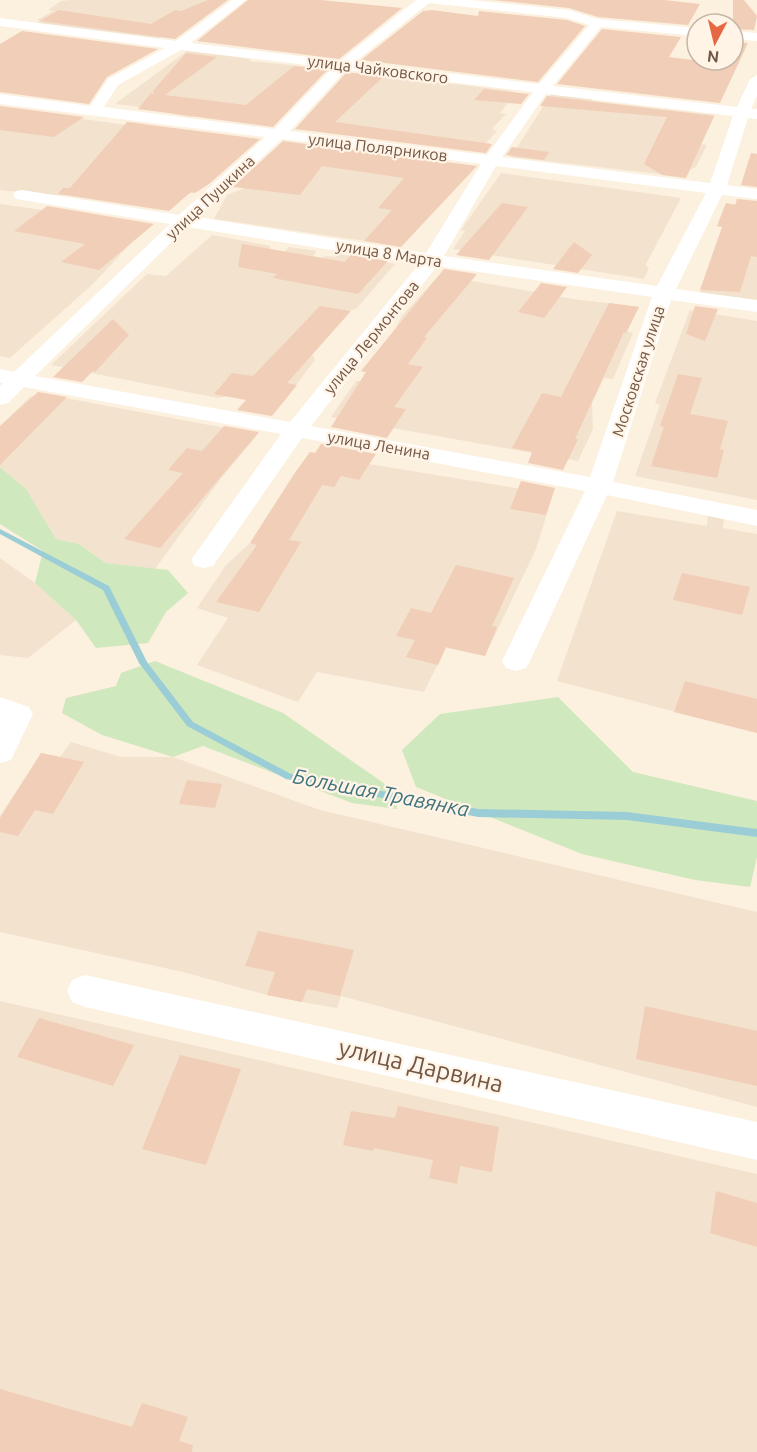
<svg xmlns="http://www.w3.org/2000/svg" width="757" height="1452" font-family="Ubuntu,sans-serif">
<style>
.residential{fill:#f3e2ce}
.green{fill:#d0e8be}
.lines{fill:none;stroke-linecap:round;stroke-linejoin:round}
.stream{fill:#9bcdd6;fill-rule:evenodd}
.building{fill:#f1ceb7}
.minor{fill:#fff;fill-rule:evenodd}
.labels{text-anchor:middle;stroke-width:4.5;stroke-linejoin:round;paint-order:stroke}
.far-street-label{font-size:16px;fill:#715647;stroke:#fff4e5}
.water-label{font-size:21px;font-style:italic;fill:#3f747e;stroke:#fff4e5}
.near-street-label{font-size:24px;fill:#715647;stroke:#fff4e5}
</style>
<rect width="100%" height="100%" fill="#fcf0df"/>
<path class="residential" d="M70 0H227L159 38 37 23 40 21 37 20 53 11 48 10 61 1Z
M187 51 251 59 249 61 331 69 284 102 191 117 173 114 175 111 115 104Z
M359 73 512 91 516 93 500 113 506 114 492 129 497 131 478 152 303 129 335 93Z
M551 94 593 98 592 101 715 115 701 144 707 145 696 167 690 170 686 177 511 157Z
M0 108 128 125 132 122 144 124 141 126 195 193 47 195 0 190Z
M277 152 459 168 365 241 214 219 227 195 243 189Z
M501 173 653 194 681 198 645 266 649 267 644 279 453 249 465 231 461 230Z
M726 203 757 208V302L699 294 724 227 717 226Z
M0 204 43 210 133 241 94 283 10 358 0 356Z
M212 235 271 246 269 249 284 252 289 247 317 251 313 256 322 258 325 256 335 257 339 254 395 264 356 309 346 311 312 354 315 360 280 406 228 396 218 398 51 365 147 274 166 276Z
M439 275 573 299 639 307 627 331 633 333 613 379 604 378 592 403 593 429 578 461 331 417 356 381H364L370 373 361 371 394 331 402 316Z
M690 310 757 321V500L635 476 660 405 655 403Z
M31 396 65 398 258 434 219 481 155 569 106 563 79 544 56 539 26 489 0 467V426Z
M310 452 369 464 553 494 536 549 485 656 446 648 424 692 317 672 298 702 197 665 228 618 197 608 226 565 250 543Z
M617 511 707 526 708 516 724 518 723 528 757 534V733L557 681Z
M0 558 35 583 76 620 28 658 0 655Z
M71 742 121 757H173L320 810 757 912V1107L341 996 337 1008 302 1002 267 995 183 972 0 932V816L41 753 60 757Z
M0 1001 757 1174V1452H0Z"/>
<path class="green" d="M0 467 26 489 56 539 79 544 106 563 168 570 188 593 166 612 148 643 96 648 76 620 35 583 43 551 0 524Z
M155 661 283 713 395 791 397 809 352 803 203 746 173 757 102 735 62 713 66 698 116 686 121 673Z
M558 697 633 772 757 801V857L750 887 695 880 582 854 416 787 402 750 440 714Z"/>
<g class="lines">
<path class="stream" d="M0 529 109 586 147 662 193 722 291 774 478 809 627 812 757 829V837L627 820 478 817 286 779 187 726 139 663 103 590 0 534Z"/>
</g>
<path class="building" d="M208 0H228L175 39 40 21 59 10 151 24 175 10 181 11Z
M248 0H321L402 8 339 59 197 41Z
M493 0H664L700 4 688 25 598 17 569 8Z
M733 0H744L757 16 754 30 733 29Z
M432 10 478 16 479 11 567 20 585 26 538 82 361 60 423 11Z
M602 29 681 37 669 57 733 65V41L748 43 720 103 557 84Z
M22 31 158 49 107 77 89 104 0 92V44Z
M186 53 217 57 165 95 246 105 294 66 327 70 273 127 138 109 151 93 155 94 153 91Z
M347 72 383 77 335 122 492 144 486 153 295 129Z
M484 89 529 94 521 104 474 100Z
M547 96 714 116 686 178 662 175 644 164 667 117 540 106Z
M0 106 84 117 54 137 0 130Z
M127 122 260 139 209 184 195 193 191 192 169 211 58 194 63 188H70Z
M283 141 477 166 401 247 364 241 392 210 378 208 404 178 322 166 300 195 233 187Z
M512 147 549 152 544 160 506 155Z
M751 153 757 154V187L741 185Z
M737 199 757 201V257L751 256 740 292 700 290 722 227 717 226 726 203 735 205Z
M502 203 528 207 489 260 456 255Z
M47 206 154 224 99 270 61 262 85 244 14 231Z
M574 242 592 255 578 273 553 269Z
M242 244 345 262 351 255 388 261 358 294 273 278 277 274 238 267Z
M444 269 477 274 424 337 427 338 408 364 423 367 394 407 406 409 387 438 331 427 366 372 361 371Z
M541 283 567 287 544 318 518 312Z
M609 303 639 307 626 333 624 332 575 439H578L563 470 528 463 532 452 512 448 542 393 561 397Z
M320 306 351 311 287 383 297 385 272 416 237 410 246 400 214 394 232 373 253 376Z
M695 306 718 309 705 341 686 334Z
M113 319 129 335 95 372 93 371 82 382 53 377Z
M678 374 702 378 690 414 728 421 720 449 724 450 717 478 651 466 664 427 660 426Z
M38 392 67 397 0 465V426Z
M224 426 259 432 160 548 124 539 183 473 168 470 187 448 202 451Z
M321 444 376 454 359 480 341 476 334 487 322 485 289 540 301 542 259 612 216 602 257 545 250 543 294 474 310 452 315 453Z
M521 481 555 488 546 515 510 509Z
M456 565 514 578 492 626 497 627 485 656 446 647 438 665 406 657 415 640 396 636 411 608 431 613Z
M682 573 750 587 742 615 673 600Z
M685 681 757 699V733L674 712Z
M41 753 84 762 53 814 35 810 18 836 0 832V818Z
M187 780 222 784 215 808 179 804Z
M258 931 354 950 340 996 307 989 302 1002 267 995 275 972 245 966Z
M645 1006 757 1031V1086L636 1059Z
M39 1018 134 1045 113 1086 17 1057Z
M180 1055 241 1069 206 1165 142 1149Z
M398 1106 499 1127 492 1172 460 1166 457 1184 429 1178 433 1160 374 1148 373 1151 343 1145 351 1111 395 1118Z
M716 1191 757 1203V1247L710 1233Z
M0 1389 132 1427 142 1403 188 1417 179 1441 193 1445 192 1452H0Z"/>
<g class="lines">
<path class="minor" d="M232 0H246L191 43 340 61 416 0H471L569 10 598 19 697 28V36L601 27 553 86 737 107 750 79 757 75V96L751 109H757V119L748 118 727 185 757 189V199L722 195 676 289 757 300V312L671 300 613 482 757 510V526L607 495 530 661 526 668 516 671 506 668 502 661 585 491 302 438 213 566 204 568 195 566 191 560 281 434 24 387 8 403 0 405V386L3 383H0V369L14 372 170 224 22 200 16 199 13 195 16 191 22 190 179 215 265 137 0 104V94L90 106 108 79 165 48 0 26V18L176 41ZM429 3 567 18 589 25 539 84 355 62ZM181 50 332 68 274 129 104 107 118 85ZM346 70 533 92 487 155 290 131ZM546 94 733 116 710 183 502 157ZM282 139 481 164 426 253 197 217ZM496 166 706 193 657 286 444 256ZM187 227 419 264 290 422 35 376ZM437 266 652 297 590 477 311 426Z
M733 31 757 33V41L733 39Z
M0 697 29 707 33 714 11 760 0 763Z
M85 975 757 1122V1160L85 1007 72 1002 67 991 72 980Z"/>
</g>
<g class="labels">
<g class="far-street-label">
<text transform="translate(378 69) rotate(7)" y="6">улица Чайковского</text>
<text transform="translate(378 147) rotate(7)" y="6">улица Полярников</text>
<text transform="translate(210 197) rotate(-43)" y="6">улица Пушкина</text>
<text transform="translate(389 253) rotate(9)" y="6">улица 8 Марта</text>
<text transform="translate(371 337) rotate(-51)" y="6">улица Лермонтова</text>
<text transform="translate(638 371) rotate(-72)" y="6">Московская улица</text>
<text transform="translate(379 445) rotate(10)" y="6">улица Ленина</text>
</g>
<g class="water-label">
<text transform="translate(381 793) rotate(11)" y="7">Большая Травянка</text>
</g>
<g class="near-street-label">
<text transform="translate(421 1066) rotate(13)" y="8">улица Дарвина</text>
</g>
</g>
<g transform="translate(715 42) rotate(187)"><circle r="28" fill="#fff4e5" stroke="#c6b5a6" stroke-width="1.5"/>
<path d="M0-4.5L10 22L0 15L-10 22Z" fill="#e66744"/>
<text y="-9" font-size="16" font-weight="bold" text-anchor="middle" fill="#715647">N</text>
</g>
</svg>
